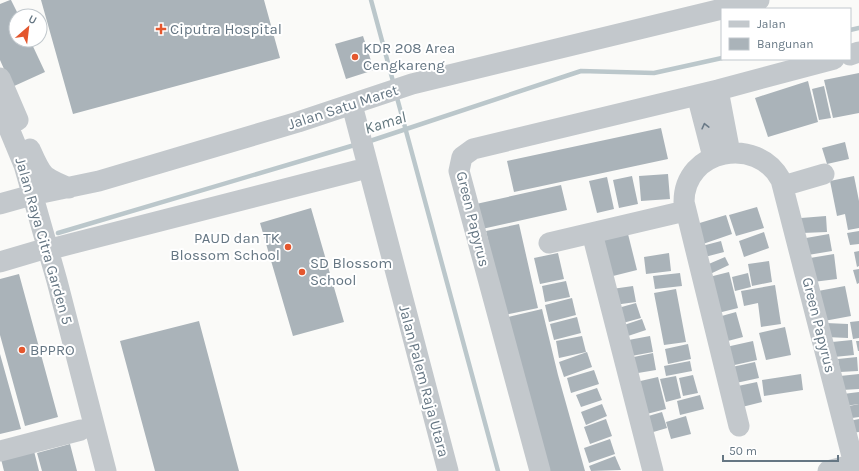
<svg xmlns="http://www.w3.org/2000/svg" width="859" height="471" font-family="Karla,sans-serif">
<style>
.lines{fill:none;stroke-linecap:round;stroke-linejoin:round}
.stream{stroke:#bbc7cb;stroke-width:4.5}
.building{fill:#aab3b9}
.minor{stroke:#c3c8cc;stroke-width:21}
.oneway{stroke:#6a7a87}
.poi-dot{fill:#e4572e;stroke:#fff;stroke-width:1.5}
.labels{text-anchor:middle;stroke-width:4;stroke-linejoin:round;paint-order:stroke}
.poi-label{font-size:15px;fill:#657683;stroke:#fff;text-anchor:start}
.street-label{font-size:15px;fill:#657683;stroke:#fff}
.water-label{font-size:16px;font-style:italic;fill:#60757c;stroke:#fff}
</style>
<rect width="100%" height="100%" fill="#fafaf8"/>
<g class="lines">
<path class="stream" d="M371 0 394 85
M850 30 859 28
M396 94 498 471
M367 142 581 71 654 73 722 58
M58 233 358 144"/>
</g>
<path class="building" d="M10 0H11L19 16H16V40H30L45 72 12 87 0 60V4Z
M41 0H264L280 58 73 114Z
M363 36 374 70 346 79 335 44Z
M859 73V113L833 118 824 80Z
M808 81 818 122 768 137 755 98Z
M824 86 831 118 819 120 812 89Z
M661 128 668 159 514 192 507 161Z
M845 142 849 159 827 164 822 148Z
M668 174 670 199 641 201 639 176Z
M632 176 638 204 619 208 613 180Z
M854 176 859 201V228L848 230 845 214 837 216 830 181Z
M607 177 614 209 597 213 589 181Z
M561 185 567 210 482 229 476 204Z
M757 207 764 228 736 236 729 215Z
M311 208 344 322 293 336 260 223Z
M726 215 732 234 700 245 693 225Z
M826 216 827 232 802 233 801 218Z
M519 224 538 308 505 315 486 231Z
M859 231V244L850 245 847 233Z
M764 232 769 248 744 257 739 241Z
M628 234 637 270 609 277 600 241Z
M829 234 832 251 808 255 806 238Z
M721 241 724 252 701 258 698 247Z
M859 251V266L857 267 854 252Z
M558 253 564 279 540 284 534 258Z
M669 253 671 271 646 274 644 257Z
M834 254 837 279 813 282 810 258Z
M725 257 729 265 708 275 704 266Z
M769 261 772 282 752 286 748 264Z
M859 269V283L857 284 853 270Z
M729 272 738 308 718 313 709 277Z
M680 273 682 286 655 289 653 276Z
M748 273 751 287 735 291 732 277Z
M19 274 58 417 25 426 0 335V279Z
M566 281 570 297 545 302 542 286Z
M775 285 781 324 761 327 758 303 744 306 741 291Z
M633 286 636 302 614 305 612 289Z
M845 286 851 316 824 321 818 291Z
M676 289 686 342 664 345 654 293Z
M572 298 576 315 549 322 545 305Z
M636 303 641 318 623 323 618 308Z
M542 309 558 375 585 471H549L508 317Z
M736 312 743 337 724 342 718 317Z
M577 317 581 333 554 340 550 324Z
M642 319 646 330 625 337 621 326Z
M199 321 239 471H155L120 341Z
M859 321V338L853 339 850 322Z
M826 323 848 324V338L826 337Z
M785 327 791 355 766 360 759 333Z
M582 336 586 352 559 358 556 341Z
M650 336 653 352 626 357 623 341Z
M852 340 854 355 834 357 832 342Z
M753 341 757 360 730 366 726 347Z
M856 341H859V351H858Z
M688 344 691 359 668 364 665 349Z
M587 352 592 367 564 377 559 362Z
M653 353 656 370 632 374 629 358Z
M0 354 21 429 0 434Z
M857 357 858 371 840 372 838 359Z
M690 361 692 371 666 376 664 366Z
M755 362 759 378 736 383 732 367Z
M594 370 599 384 571 393 567 378Z
M801 374 803 390 764 396 762 380Z
M859 374V389L842 390 840 376Z
M693 375 698 393 683 396 679 378Z
M676 376 681 398 666 402 660 379Z
M658 377 666 409 643 415 636 382Z
M757 382 762 402 738 408 733 387Z
M597 388 602 400 581 407 576 395Z
M859 392V404L845 406 843 394Z
M700 395 704 409 680 415 677 401Z
M602 404 607 416 586 425 581 412Z
M859 404V417L845 419 844 407Z
M662 412 667 428 650 433 645 417Z
M686 416 691 434 671 439 666 422Z
M606 419 612 436 590 444 584 427Z
M859 419V432L851 433 849 421Z
M610 439 615 454 589 463 584 448Z
M70 444 77 471H42L37 453Z
M34 451 39 471H4L1 459Z
M615 456 621 470 591 471 589 466Z"/>
<g class="lines">
<path class="minor" d="M850 55 859 52
M0 78 18 120
M718 90 730 153
M697 95 713 157
M352 105 448 471
M0 107 24 165 57 281 106 471
M30 149C42 176 41 176 69 188
M783 186 824 174
M0 204 32 195 99 181 298 122 412 84 759 0
M592 233 653 471
M549 243 685 211
M47 250 367 168
M0 262 37 251
M739 426 684 202C684 149 757 135 781 180L854 464
M0 451 81 430
M540 471 459 171 462 157 473 149 718 90 834 59
M828 471 859 463"/>
</g>
<defs><path id="oneway-chevron" d="M-2-3.5L2.5 0L-2 3.5" fill="none" stroke-width="1.6" stroke-linecap="round" stroke-linejoin="round"/></defs>
<use class="oneway" href="#oneway-chevron" transform="translate(705 126) rotate(-104)"/>
<g class="poi-dot">
<path d="M159 23h4v4h4v4h-4v4h-4v-4h-4v-4h4z"/>
<circle cx="355" cy="57" r="4"/>
<circle cx="288" cy="247" r="4"/>
<circle cx="302" cy="272" r="4"/>
<circle cx="22" cy="350" r="4"/>
</g>
<g class="labels">
<g class="poi-label">
<text x="170" y="34">Ciputra Hospital</text>
<text x="363" y="53">KDR 208 Area<tspan x="363" dy="17">Cengkareng</tspan></text>
<text x="280" y="243" text-anchor="end">PAUD dan TK<tspan x="280" dy="17">Blossom School</tspan></text>
<text x="310" y="268">SD Blossom<tspan x="310" dy="17">School</tspan></text>
<text x="30" y="355">BPPRO</text>
</g>
<g class="street-label">
<text transform="translate(343 107) rotate(-18)" y="5">Jalan Satu Maret</text>
<text transform="translate(473 219) rotate(76)" y="5">Green Papyrus</text>
<text transform="translate(44 241) rotate(74)" y="5">Jalan Raya Citra Garden 5</text>
<text transform="translate(819 325) rotate(76)" y="5">Green Papyrus</text>
<text transform="translate(424 381) rotate(75)" y="5">Jalan Palem Raja Utara</text>
</g>
<g class="water-label">
<text transform="translate(385 122) rotate(-17)" y="6">Kamal</text>
</g>
</g>
<rect x="721" y="8" width="130" height="52" fill="#ffffff" stroke="#c1c8cd"/>
<rect x="729" y="21" width="20" height="6" fill="#c3c8cc" stroke="#c1c8cd"/>
<text x="757" y="28" font-size="12" fill="#657683">Jalan</text>
<rect x="729" y="38" width="20" height="12" fill="#aab3b9" stroke="#c1c8cd"/>
<text x="757" y="48" font-size="12" fill="#657683">Bangunan</text>
<g transform="translate(28 28) rotate(28)"><circle r="19" fill="#ffffff" stroke="#c1c8cd"/>
<path d="M0-3L7 15L0 10L-7 15Z" fill="#e4572e"/>
<text y="-6" font-size="11" font-weight="bold" text-anchor="middle" fill="#657683">U</text>
</g>
<path d="M723 455v6h115v-6" fill="none" stroke="#657683" stroke-width="2"/>
<text x="729" y="455" font-size="12" fill="#657683" stroke="#ffffff" stroke-width="3" paint-order="stroke">50 m</text>
</svg>
